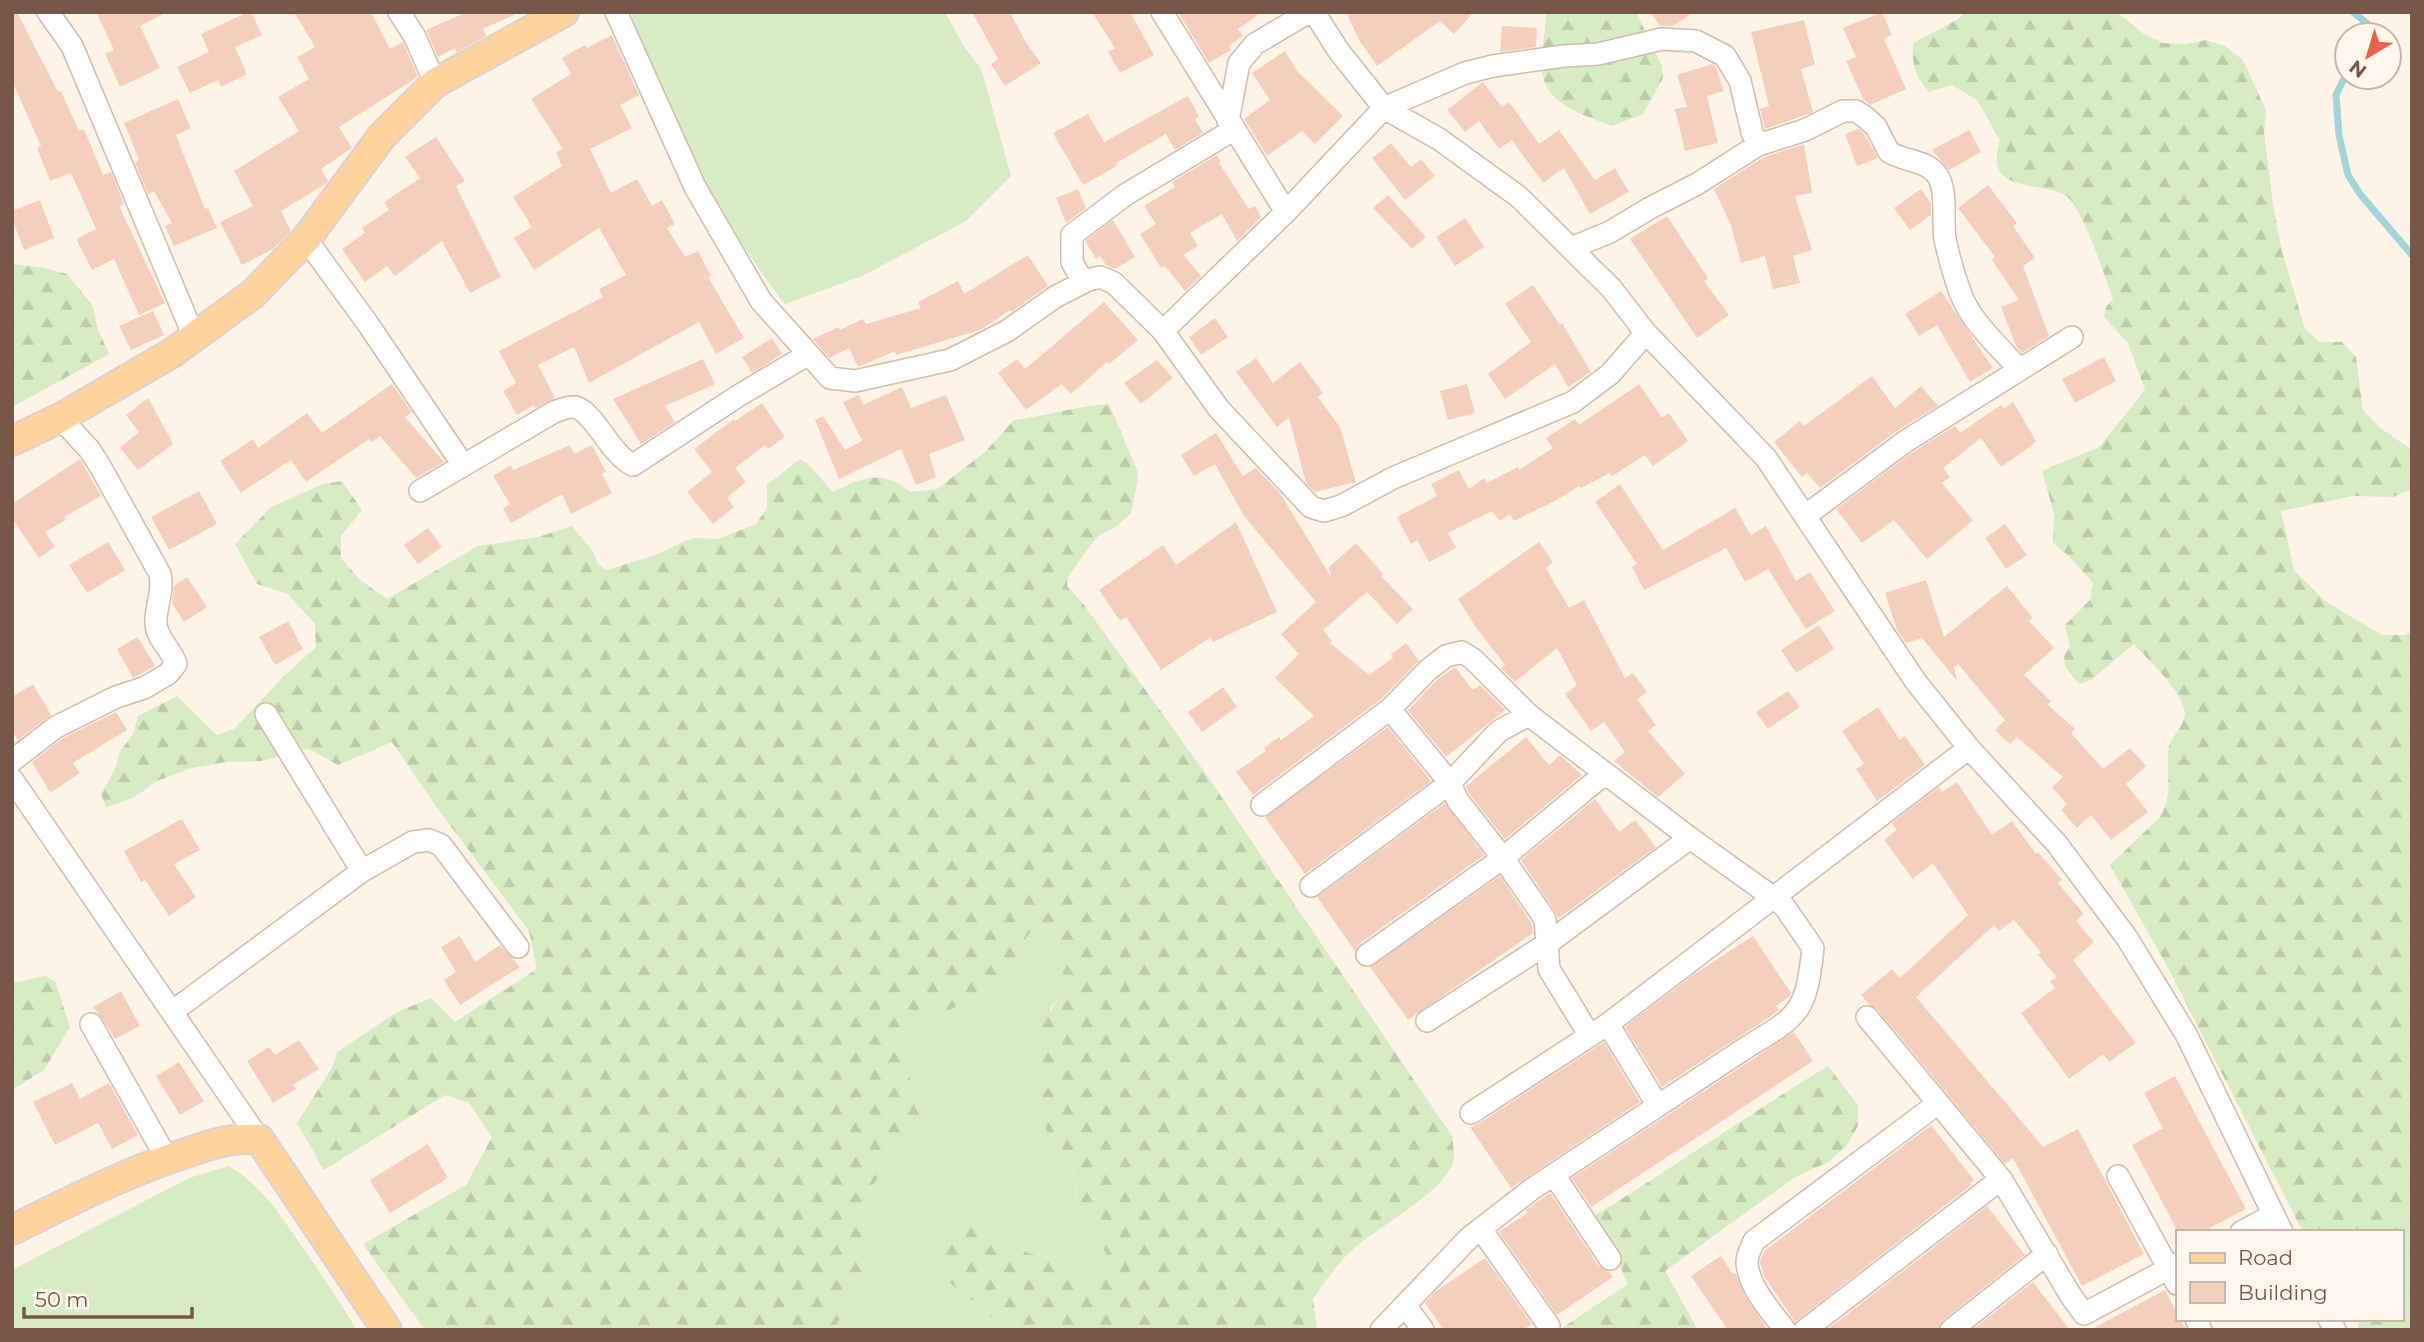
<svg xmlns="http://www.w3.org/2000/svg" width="2424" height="1342" font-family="Montserrat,sans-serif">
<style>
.grass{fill:#d7ecc4}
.forest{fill:url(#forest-firs)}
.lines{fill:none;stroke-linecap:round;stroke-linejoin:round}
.stream{stroke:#a0d5da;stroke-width:7}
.building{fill:#f4cfbd}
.minor-casing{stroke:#d2bcae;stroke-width:24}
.major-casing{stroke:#dcd3d0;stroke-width:32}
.minor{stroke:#fff;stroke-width:21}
.major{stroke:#fed39d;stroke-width:28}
</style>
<defs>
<pattern id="forest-firs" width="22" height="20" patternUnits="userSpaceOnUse" patternTransform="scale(1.75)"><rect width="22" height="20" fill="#d7ecc4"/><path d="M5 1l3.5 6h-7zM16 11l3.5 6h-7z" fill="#bcccaa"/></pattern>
</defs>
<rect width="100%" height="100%" fill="#fdf3e7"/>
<path class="grass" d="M632 12H945L965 48 979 66 983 75 1011 176 966 221 862 276 785 304C745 253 710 196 682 137 664 98 649 58 632 19Z
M1039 921C1064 932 1069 964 1061 990 1060 996 1054 1003 1050 1009L1057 1147C1075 1166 1077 1176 1075 1202L1089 1218 1106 1254 1099 1286 1079 1282 1048 1257 1028 1253 993 1229 981 1307 1005 1330H834L870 1258 863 1217 865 1196 889 1163 897 1144 921 1114 918 1093 898 1057V1036L915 1023 937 1017 1013 967 1019 959 1025 940Z
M229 1166C263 1186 283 1219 305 1251 323 1277 340 1303 357 1330H12V1270L189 1178Z"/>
<path class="forest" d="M1546 12H1636L1662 66 1663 78 1643 114 1612 126C1584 115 1542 104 1542 67 1541 49 1546 31 1546 12Z
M1964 12H2117L2144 34 2163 43 2186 44 2206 40 2225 46 2243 60 2266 110 2264 132 2273 204 2281 248 2305 329 2320 342H2342L2356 357 2363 410 2379 427 2412 450V489L2393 497 2353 496 2281 511 2294 570 2325 601 2382 635H2404L2412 632V1330H2358V1319H2401V1232H2303L2168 968 2110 865 2160 817C2173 796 2167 777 2168 753 2168 739 2180 732 2184 719 2192 700 2147 659 2134 644L2091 680 2079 684 2065 667 2064 655 2070 647 2065 625 2090 600 2093 583 2070 557 2053 543 2054 514 2042 471 2099 447 2145 390 2128 343 2104 317 2106 307 2113 299C2101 267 2091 232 2073 203 2054 175 1980 202 2000 140L1977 100 1952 85 1929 92C1914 75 1912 65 1913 43L1960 18Z
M12 264 45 268 67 274 93 306 97 327 109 354 12 407Z
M1109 404 1137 470 1138 480 1131 513 1117 526 1098 536 1068 576 1067 586 1084 605 1206 774 1452 1136C1453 1144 1455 1156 1453 1163 1441 1195 1376 1227 1350 1252 1336 1265 1324 1283 1313 1299L1317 1330H1005L981 1307 941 1276 944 1256 955 1234 973 1225 993 1229 1028 1253 1048 1257 1079 1282 1098 1286 1106 1254 1089 1218 1075 1202C1079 1156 1064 1163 1046 1130 1036 1111 1034 1071 1034 1050 1034 1029 1054 1010 1061 991 1063 987 1062 980 1063 975 1064 952 1062 931 1039 921L1025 940 1019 959 1013 967 954 1008 937 1017 915 1023 898 1036V1057L918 1093 921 1114 897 1144 889 1163 865 1196 863 1217 870 1258 834 1330H425L363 1244 466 1185 492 1137 469 1103 445 1095 324 1170 297 1123 333 1066 337 1052 397 1012 431 998 455 1022 537 969 529 931 435 805 392 742 338 765 309 749 261 761 226 762 192 768 157 781 133 798 106 807 101 794 115 769 120 751 133 735 138 716 177 696 217 735 234 729 284 676 316 647 315 624 288 594 257 584 235 544 270 508 320 485 342 481 362 510 341 536V558L359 579 387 599 478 546 538 537 572 526 594 553 597 563 606 570 656 555 687 540 696 538 718 539 756 524 767 508V485L800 459 808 464 833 492C861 478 883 468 910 492L937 489 985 452 1014 420C1046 416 1076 406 1109 404Z
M45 976 55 981 70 1027 44 1070 12 1090V983Z
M1828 1066 1858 1105V1126L1847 1145 1830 1161 1794 1178 1665 1271 1698 1330H1559L1628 1284 1611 1247 1589 1219C1670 1170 1747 1115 1828 1066Z"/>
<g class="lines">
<path class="stream" d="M2353 12 2370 26V35
M2347 72 2336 95 2339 135 2348 175 2360 194 2412 255"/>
</g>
<path class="building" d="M12 12H17L58 92 61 91 79 131 84 129 103 175 111 172 124 204 119 206 165 303 139 315 114 259 92 270 76 239 96 229 71 173 50 181 37 148 41 146 12 81Z
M96 12H167L140 26 160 68 120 87 105 54 114 50Z
M248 12H251L262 35 235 47 247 74 221 87 218 80 190 93 177 67 209 52 201 34Z
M294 12H371L390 49 403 42 418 77 339 127 352 148 321 169 328 181 327 183 281 211 291 231 273 249 242 265 220 222 253 206 234 171 299 131 278 97 309 79 297 57 315 47Z
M467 12H520L483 29 486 36 457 52 455 48 438 57 426 30Z
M972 12H1010L1025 41 1041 63 1005 86 991 64 998 59Z
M1092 12H1130L1154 55 1120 73 1108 52 1115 48Z
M1178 12H1262L1238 29 1243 36 1229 46 1231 50 1209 63Z
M1346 12H1474L1454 34 1440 21 1377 66 1359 40Z
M1650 12H1694L1673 26H1660Z
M1882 12 1892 35 1884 39 1906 89 1870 105 1864 100 1846 61 1856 57 1843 28Z
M1804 20 1815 65 1801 69 1813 112 1765 129 1760 109 1769 106 1751 32Z
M1502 26 1537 28 1536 47 1500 52Z
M612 35 639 95 620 105 632 128 590 149 611 193 637 179 652 206 662 200 675 224 667 228 685 257 698 251 711 276 708 277 744 338 716 354 699 322 589 383 574 347 538 365 555 398 535 408 534 405 517 415 503 391 516 383 499 351 603 297 599 289 626 275 599 228 534 270 514 238 532 227 513 197 562 166 556 152 563 149 531 99 571 74 562 58 585 45 587 48Z
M1285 51 1297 71 1343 116 1315 144 1302 131 1267 156 1244 119 1270 100 1252 73Z
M1712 64 1716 67 1724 91 1707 96 1718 143 1685 151 1675 109 1687 107 1677 75Z
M1483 82 1502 107 1509 102 1539 144 1559 130 1595 180 1615 168 1629 192 1590 214 1564 168 1543 183 1512 140 1499 149 1479 121 1465 132 1447 110Z
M1188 96 1199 116 1195 119 1203 133 1175 150 1166 134 1116 163 1117 166 1083 185 1053 133 1088 114 1104 142Z
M178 99 191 128 176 135 205 209 208 208 217 228 174 246 165 226 172 223 154 191 148 194 135 162 139 160 124 123Z
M1859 129 1865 135 1878 158 1857 166 1845 134Z
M1969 130 1981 152 1949 170 1932 150Z
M436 137 465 181 456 186 501 277 470 293 442 241 395 276 387 266 365 282 342 249 365 233 362 228 389 210 384 202 420 178 405 157Z
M1391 143 1411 167 1421 159 1435 176 1405 200 1372 158Z
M1804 144 1812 193 1795 196 1812 250 1793 256 1800 283 1773 289 1765 256 1741 263 1731 225 1714 189 1764 157Z
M1217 155 1221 162 1219 163 1249 209 1255 206 1261 217 1237 241 1222 214 1190 233 1198 246 1183 255 1201 276 1185 291 1165 266 1161 268 1140 234 1156 224 1144 206 1175 187 1172 182Z
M1988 185 2017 223 2013 226 2035 258 2023 266 2049 336 2022 353 2016 346 2001 307 2019 300 1992 260 1995 257 1958 208Z
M1078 189 1086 208 1066 223 1056 198Z
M1921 189 1931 203V215L1910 230 1894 208Z
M1388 195 1426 237 1412 249 1373 208Z
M40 200 54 238 24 250 12 219V211Z
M1667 216 1708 278 1704 281 1729 315 1697 338 1630 239Z
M1465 218 1484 247 1455 266 1436 237Z
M1113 220 1135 257 1115 269 1106 265 1100 256 1096 259 1085 241Z
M1028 255 1048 286 1011 312 1010 310 980 330 896 355 895 351 858 367 849 348 829 358 813 339 838 327 840 330 863 319 866 324 921 308 918 302 958 281 964 294Z
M1533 285 1560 325 1562 323 1591 372 1568 387 1555 364 1505 399 1488 374 1531 342 1505 304Z
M1941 291 1993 368 1970 382 1937 325 1919 336 1905 314Z
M1104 302 1138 340 1109 364 1107 362 1071 394 1062 384 1026 410 998 373 1017 359 1025 369Z
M153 311 164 335 131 350 119 326Z
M1215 318 1228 337 1201 355 1189 337Z
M772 338 782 354 752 373 742 357Z
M2104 357 2116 381 2075 403 2062 379Z
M1256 358 1273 383 1300 362 1323 393 1318 397 1340 427 1356 482 1315 492 1306 483 1289 418 1277 427 1236 372Z
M703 359 715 384 665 406 675 422 641 444 613 399Z
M1157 360 1173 378 1141 404 1124 383Z
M1872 376 1895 408 1921 386 1938 406 1898 430 1820 488 1807 473 1802 477 1774 442 1800 421 1804 426Z
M392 384 412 412 405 417 444 462 416 478 380 436 372 442 369 439 306 482 291 460 241 493 220 461 253 439 258 448 307 413 322 433Z
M1467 384 1475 413 1448 420 1440 391Z
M1639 384 1662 418 1669 413 1688 441 1653 466 1645 455 1612 476 1610 473 1581 488 1579 486 1557 500 1514 521 1510 514 1500 521 1492 511 1448 533 1456 548 1429 562 1417 540 1411 544 1397 517 1437 496 1431 484 1459 470 1469 489 1484 478 1487 483 1518 467 1519 470 1553 448 1546 438 1575 419 1579 425Z
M902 387 911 408 946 395 965 440 929 454 936 477 916 485 901 449 839 479 815 420 823 416 845 450 862 441 843 402 859 395 863 405Z
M148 398 173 444 138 470 120 448 139 432 126 415Z
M2013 402 2036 441 2030 447 2001 467 1981 438 1943 468 1950 477 1942 483 1973 520 1927 559 1894 520 1862 543 1836 509 1913 452 1955 426 1960 433 2001 405 2004 409Z
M762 403 785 437 768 449 765 445 735 468 746 482 727 498 734 507 713 524 687 492 712 472 694 449 734 419 735 421Z
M1216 433 1243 476 1256 468 1280 493 1331 577 1329 567 1356 543 1383 574 1381 576 1413 609 1397 624 1367 592 1323 630 1332 641 1330 643 1369 675 1393 658 1391 654 1406 643 1419 661 1381 699 1253 795 1236 772 1266 751 1264 748 1279 737 1281 740 1314 716 1275 678 1299 654 1281 634 1316 602 1244 516 1215 464 1194 476 1181 455Z
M570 445 574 454 592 445 606 472 602 474 612 493 571 514 562 494 511 523 503 508 510 504 493 476 511 465 513 470Z
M80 459 101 496 64 517 66 520 45 532 55 547 39 558 12 518V504Z
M1620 484 1663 550 1735 508 1751 535 1766 526 1796 581 1810 572 1835 611 1806 629 1768 569 1745 582 1726 548 1644 590 1632 567 1637 564 1595 502Z
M199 491 217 524 169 550 151 517Z
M1236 522 1277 612 1213 642 1211 637 1161 670 1126 617 1120 621 1099 590 1163 545 1176 565Z
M2005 524 2027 555 2006 569 1985 538Z
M428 528 442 547 418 564 404 545Z
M108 542 125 570 87 593 69 565Z
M1539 542 1553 562 1546 568 1569 608 1584 600 1625 678 1633 673 1647 692 1637 699 1656 725 1648 731 1685 774 1658 797 1614 761 1625 752 1604 722 1591 731 1565 694 1577 685 1557 648 1515 682 1501 668 1505 665 1475 626 1458 599Z
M187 577 207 607 184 622 172 603 174 586Z
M1926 580 1944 637 2007 586 2033 618 2029 621 2054 648 2024 675 2051 701 2048 705 2075 729 2071 733 2103 769 2130 748 2146 766 2126 784 2148 812 2111 840 2091 815 2077 828 2061 810 2067 804 2052 787 2063 777 2017 737 2010 744 1995 730 2005 720 1958 664 1954 667 1957 681 1922 638 1906 643 1897 630 1885 593Z
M288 621 303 649 275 665 259 637Z
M1819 625 1834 649 1796 673 1781 650Z
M138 637 155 666 133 678 117 649Z
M1455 667 1473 690 1480 685 1505 710 1446 757 1408 710 1437 680Z
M33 684 51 715 18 740 12 731V697Z
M1223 687 1237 707 1202 732 1188 712Z
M1788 691 1800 707 1768 729 1756 712Z
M1878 707 1900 740 1905 736 1925 765 1877 801 1856 769 1864 764 1842 731Z
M116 712 127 730 73 763 80 773 50 793 32 762 63 738Z
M1388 727 1431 781 1305 874 1265 817Z
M1526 737 1549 765 1560 755 1582 775 1505 839 1469 794 1466 786Z
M1957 782 1992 835 2012 821 2036 854 2038 852 2062 880 2058 883 2084 914 2076 921 2094 942 2073 960 2136 1043 2109 1062 2103 1054 2069 1079 2021 1013 2055 988 2050 981 2057 977 2038 955 2041 952 2014 920 1999 931 1994 925 1916 997 2043 1147 2078 1129 2144 1254 2082 1286 2013 1158 2005 1164 1877 1009 1869 1004 1861 995 1892 969 1900 978 1968 915 1933 863 1913 879 1884 840 1897 830 1892 823 1939 787 1942 792Z
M1595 799 1619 832 1635 820 1656 847 1559 918 1521 860Z
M1445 803 1484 855 1359 944 1355 951 1317 897Z
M182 819 200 850 174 864 196 897 169 916 145 880 141 882 124 851Z
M1500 876 1532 924 1533 933 1408 1020 1370 967Z
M460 936 475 962 500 945 520 967 460 1005 444 980 456 972 441 947Z
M1753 936 1791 993 1789 997 1776 1006 1779 1010 1771 1016 1662 1087 1625 1027 1693 975Z
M121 991 140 1026 115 1039 102 1018 93 1007Z
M1794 1032 1813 1061 1591 1207 1572 1178Z
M299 1040 319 1069 293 1085 296 1089 273 1103 247 1061 269 1047 275 1055Z
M1604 1042 1640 1102 1511 1188 1470 1127 1478 1124Z
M179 1062 204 1101 180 1115 156 1076Z
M2175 1076 2246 1209 2202 1232H2178L2132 1145 2163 1128 2144 1093Z
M72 1083 80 1099 109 1083 138 1135 112 1149 98 1123 55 1145 33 1102Z
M1931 1125 1974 1180 1970 1183 1971 1185 1795 1322 1764 1276 1760 1262 1764 1251Z
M428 1144 448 1178 390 1213 370 1180Z
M1550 1193 1599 1266 1609 1272 1613 1277 1557 1315 1499 1232 1527 1213 1526 1210Z
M1987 1206 2025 1255 1943 1320 1938 1330H1827Z
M1721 1256 1733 1274 1735 1273 1745 1296 1768 1330H1728L1691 1276Z
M1485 1258 1532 1324 1523 1330H1444L1425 1303 1435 1292Z
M2033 1282 2070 1330H1972Z
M2165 1290 2177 1313V1319H2181L2186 1330H2090Z"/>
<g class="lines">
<g class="minor-casing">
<path id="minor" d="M48 12 72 46 195 339
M399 12 415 37 435 83
M616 12 695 187 761 301 830 378 855 381 950 360 1007 331 1055 297 1088 280 1100 277 1114 283 1163 331 1219 409 1311 507 1324 511 1341 506 1393 478 1573 402 1610 374 1646 333
M1162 12 1286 212
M1314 12 1338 50 1384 108 1439 139 1519 197 1611 288 1646 333 1766 458 1916 682 1969 748 2057 844 2127 938 2187 1036 2282 1232
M1228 121 1239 63 1255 44 1309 12
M306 239 368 324 463 465
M1571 248 1610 232 1650 208 1697 184 1758 145 1805 130 1843 111H1856L1865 117 1876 127 1889 152C1903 161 1927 160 1937 175 1948 190 1942 221 1945 239 1949 258 1955 279 1962 297 1973 324 2000 347 2019 369
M1083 282 1072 262V235L1125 195 1233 130
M1163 331 1286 212 1384 108 1465 73 1493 66 1564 56 1598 54 1662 39 1696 41 1725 56 1740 81 1752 132 1758 145
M420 491 554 412C560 410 568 406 575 407 595 412 610 455 633 465L738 396 807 355
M1805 516 1906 441 2072 337
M1390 709 1450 783 1458 801 1503 858 1545 919 1549 969 1590 1036
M266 714 362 871
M12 761 56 727 116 697 144 688 168 674 176 664C172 650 157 639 156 624 155 607 164 591 160 574L100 466 89 449 60 418
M12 779 259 1139
M1262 805 1390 709 1428 670 1446 656 1462 652 1473 659 1529 715 1690 838
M1311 886 1450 783 1499 731 1529 715
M1367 955 1503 858 1597 780 1607 775
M172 1012 362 871 413 842 429 840 441 845 518 947
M1867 1017 2001 1179 2071 1296 2084 1314 2177 1264
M91 1024 167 1159
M1608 1024 1658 1106
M1471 1113 1608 1024 1969 748
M1554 1175 1610 1259
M2118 1176 2177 1284
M1481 1229 1549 1326
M2241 1232 2273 1215
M1405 1305 1423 1330
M2196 1319 2201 1330
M2329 1319 2335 1330
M1381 1330 1469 1238 1532 1189 1747 1047C1801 1015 1806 1011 1813 948L1784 906 1774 898 1690 838 1548 943 1427 1021
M1785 1330C1771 1311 1748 1287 1747 1262 1747 1255 1751 1248 1754 1241L1937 1104
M1805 1330 2001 1179
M1951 1330 2047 1254"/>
</g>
<g class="major-casing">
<path id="major" d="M12 441 60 418 172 353 253 294 306 239 382 136 435 83 564 12
M12 1230C67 1203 122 1174 180 1155 206 1146 230 1137 259 1139L387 1330"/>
</g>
<use href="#minor" class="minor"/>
<use href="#major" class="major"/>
</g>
<rect width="2424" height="1342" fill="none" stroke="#78574a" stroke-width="28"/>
<rect x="2176" y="1230" width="228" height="91" fill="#fff7ee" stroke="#c9b7ac" stroke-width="2"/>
<rect x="2190" y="1253" width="35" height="10" fill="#fed39d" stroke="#c9b7ac" stroke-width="2"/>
<text x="2238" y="1265" font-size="21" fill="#78574a">Road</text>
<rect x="2190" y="1282" width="35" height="21" fill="#f4cfbd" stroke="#c9b7ac" stroke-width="2"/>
<text x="2238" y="1300" font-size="21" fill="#78574a">Building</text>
<g transform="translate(2368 56) rotate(218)"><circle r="33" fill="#fff7ee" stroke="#c9b7ac" stroke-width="2"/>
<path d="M0-5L12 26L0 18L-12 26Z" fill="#eb6148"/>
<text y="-10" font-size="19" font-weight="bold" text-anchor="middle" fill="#78574a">N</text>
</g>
<path d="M24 1307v10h168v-10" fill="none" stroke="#78574a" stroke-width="3.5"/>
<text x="35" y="1307" font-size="21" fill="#78574a" stroke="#fff7ee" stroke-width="5" paint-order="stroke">50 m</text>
</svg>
